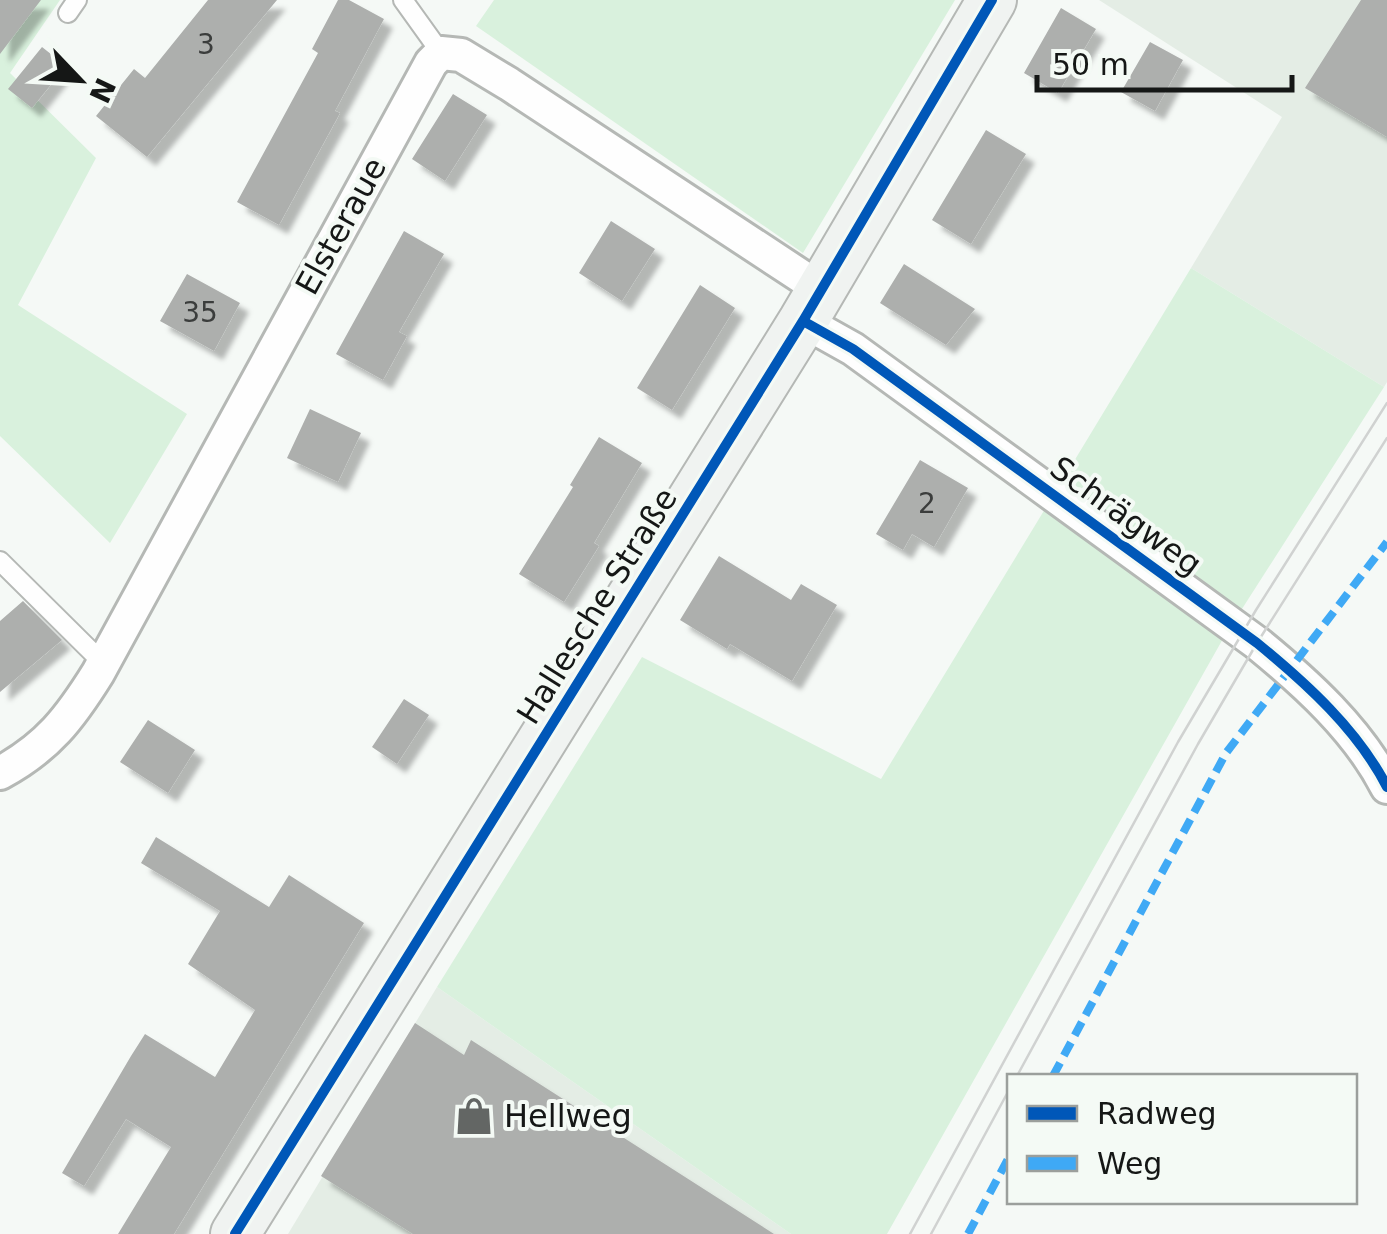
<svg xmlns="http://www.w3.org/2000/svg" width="1387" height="1234" font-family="'DejaVu Sans',sans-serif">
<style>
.built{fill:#e4ede5}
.green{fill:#d9f1dd}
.building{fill:#adafad;filter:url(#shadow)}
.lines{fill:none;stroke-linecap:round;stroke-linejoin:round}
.lane-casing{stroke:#b5b8b5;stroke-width:22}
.street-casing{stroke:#b5b8b5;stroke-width:38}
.secondary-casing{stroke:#b5b8b5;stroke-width:52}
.lane{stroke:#fefefe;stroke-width:18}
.street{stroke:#fefefe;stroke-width:32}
.secondary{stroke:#f0f3f1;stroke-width:48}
.tram{stroke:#d0d2d1;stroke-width:2.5}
.quiet{stroke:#3fa9f5;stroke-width:8;stroke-dasharray:15 8;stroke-linecap:butt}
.cycleway-casing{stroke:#f4faf5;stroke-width:16}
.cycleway{stroke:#0057b8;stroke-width:10}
.labels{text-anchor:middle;stroke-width:8;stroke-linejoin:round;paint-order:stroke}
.number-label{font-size:28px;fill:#3b3d3c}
.street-label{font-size:32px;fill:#151716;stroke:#f4faf5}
.poi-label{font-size:32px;fill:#151716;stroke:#f4faf5;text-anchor:start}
</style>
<defs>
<filter id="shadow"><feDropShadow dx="9" dy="9" stdDeviation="2.5" flood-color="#0004"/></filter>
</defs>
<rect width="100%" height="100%" fill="#f5f9f6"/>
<path class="built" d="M1099 0H1387V382L1384 387 1191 268 1282 117Z
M437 987 791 1234H288Z"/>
<path class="green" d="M0 0H60L10 73 96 158 18 305 187 414 110 543 0 436Z
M494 0H955L803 253 476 26Z
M1191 268 1384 387 1240 612 1062 481Z
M1048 504 1224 637 887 1234H791L437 987 642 657 881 779Z"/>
<path class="building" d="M0 0H41L0 54Z
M208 0H277L147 157 96 116 134 69 145 78Z
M338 0H349L384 19 335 111 340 113 279 225 237 202 318 53 312 49Z
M1361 0H1387V137L1305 88Z
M1061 8 1096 29 1058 93 1024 73Z
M1150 42 1183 60 1155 111 1121 92Z
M42 47 66 66 32 108 8 89Z
M453 94 487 115 445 181 412 159Z
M986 130 1026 154 971 244 932 220Z
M611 221 655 249 622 301 579 273Z
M404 231 444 254 399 332 407 336 383 380 336 354Z
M904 264 975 309 946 345 880 303Z
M187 274 240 303 214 351 160 321Z
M700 285 735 308 672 410 637 388Z
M310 409 361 433 338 482 287 458Z
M599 437 642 463 594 543 599 546 564 602 519 574 573 487 570 485Z
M920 460 968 488 934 547 912 534 903 550 876 534Z
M719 556 791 600 801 584 837 605 792 681 730 644 727 649 680 620Z
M23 601 62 640 0 692V621Z
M404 699 429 715 397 764 372 747Z
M148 720 195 750 168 793 120 762Z
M156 837 269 907 289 875 364 923 174 1234H118L171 1147 126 1119 84 1186 62 1173 131 1056 145 1034 215 1077 255 1010 188 964 220 911 141 863Z
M415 1023 464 1055 471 1040 774 1234H413L321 1176Z"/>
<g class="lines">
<g class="lane-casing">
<path id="lane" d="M403 0 441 53
M68 13 77 0
M0 561 103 663"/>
</g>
<g class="street-casing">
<path id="street" d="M803 321 853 349 1257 643C1306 683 1358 730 1387 787
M0 773C48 747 70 718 98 673L431 63 441 53 461 55 509 84 822 290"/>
</g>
<g class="secondary-casing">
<path id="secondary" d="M235 1234 803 321 992 0"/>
</g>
<use href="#lane" class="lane"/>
<use href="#street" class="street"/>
<use href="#secondary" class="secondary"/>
<path class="tram" d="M1017 1076 1198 744 1257 643 1387 438
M910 1234 1178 742 1256 610 1387 403
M931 1234 1009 1090"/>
<path class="quiet" d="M1053 1076 1226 753 1387 542
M968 1234 1009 1157"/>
<g class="cycleway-casing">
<path id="cycleway" d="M803 321 853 349 1257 643C1306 683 1358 730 1387 787
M235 1234 803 321 992 0"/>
</g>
<use href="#cycleway" class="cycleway"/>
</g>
<defs>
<g id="shop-bare" transform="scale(3)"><path d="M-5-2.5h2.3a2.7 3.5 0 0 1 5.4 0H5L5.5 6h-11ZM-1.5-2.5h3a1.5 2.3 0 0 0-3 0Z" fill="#636664" stroke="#f4faf5" stroke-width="2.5" paint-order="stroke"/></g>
</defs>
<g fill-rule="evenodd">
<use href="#shop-bare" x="474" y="1116"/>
</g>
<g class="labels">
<g class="number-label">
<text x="206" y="54">3</text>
<text x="200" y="322">35</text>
<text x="927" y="513">2</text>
</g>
<g class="street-label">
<text transform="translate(341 226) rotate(-61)" y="11">Elsteraue</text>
<text transform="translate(1126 516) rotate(36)" y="11">Schrägweg</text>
<text transform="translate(597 606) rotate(-58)" y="11">Hallesche Straße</text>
</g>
<g class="poi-label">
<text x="504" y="1127">Hellweg</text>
</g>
</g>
<rect x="1007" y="1074" width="350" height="130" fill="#f4faf5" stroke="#9b9f9c" stroke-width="2.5"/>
<rect x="1027" y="1106" width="50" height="15" fill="#0057b8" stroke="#9b9f9c" stroke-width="2.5"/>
<text x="1097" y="1124" font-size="30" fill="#151716">Radweg</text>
<rect x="1027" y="1156" width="50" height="15" fill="#3fa9f5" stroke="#9b9f9c" stroke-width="2.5"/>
<text x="1097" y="1174" font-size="30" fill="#151716">Weg</text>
<g transform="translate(80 80) rotate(115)" stroke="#f4faf5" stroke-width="8" paint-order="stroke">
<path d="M0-8L18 38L0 25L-18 38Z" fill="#151716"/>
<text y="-15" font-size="28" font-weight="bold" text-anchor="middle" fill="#151716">N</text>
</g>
<path d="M1037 75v15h255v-15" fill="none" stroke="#151716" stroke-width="5"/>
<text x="1052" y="75" font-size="30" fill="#151716" stroke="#f4faf5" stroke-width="8" paint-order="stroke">50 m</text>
</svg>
